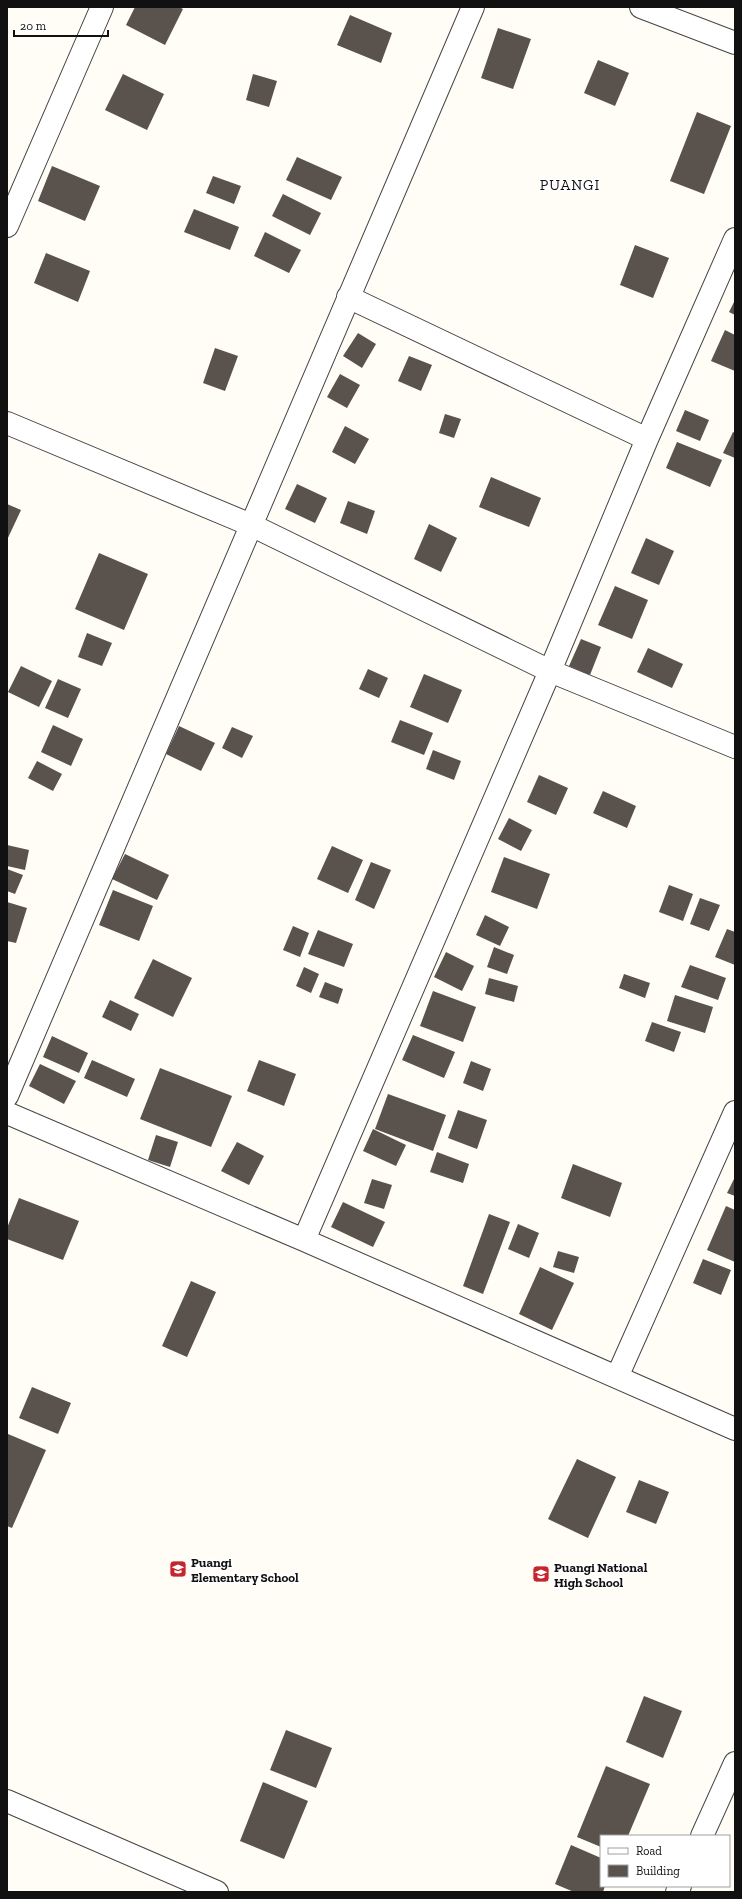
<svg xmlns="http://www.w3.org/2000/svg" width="742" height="1899" font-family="'Zilla Slab',serif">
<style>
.building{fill:#5a524d}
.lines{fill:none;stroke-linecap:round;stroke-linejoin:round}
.minor-casing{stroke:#444;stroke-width:24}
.minor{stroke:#fff;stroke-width:22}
.labels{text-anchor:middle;stroke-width:4;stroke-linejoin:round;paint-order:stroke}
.poi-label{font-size:13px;font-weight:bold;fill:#111;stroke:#fff;text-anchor:start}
.quarter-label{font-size:15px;letter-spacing:1px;fill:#111;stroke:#fff}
</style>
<rect width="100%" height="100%" fill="#fffdf5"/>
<path class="building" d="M135 7H179L183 9 165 45 126 25Z
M350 15 392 33 381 63 337 45Z
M498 28 531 39 513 89 481 78Z
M598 60 629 73 615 106 584 93Z
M123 74 164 94 147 130 105 110Z
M253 74 277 81 269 107 246 100Z
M697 112 731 126 704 194 670 181Z
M297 157 342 177 331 200 286 180Z
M52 166 100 186 85 221 38 201Z
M213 176 241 186 234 204 206 193Z
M283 194 321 213 310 235 272 216Z
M194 209 239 227 230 250 184 232Z
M265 232 301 250 289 273 254 256Z
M635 245 669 258 653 298 620 285Z
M46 253 90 271 78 302 34 283Z
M735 300V315L729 312Z
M725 330 735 335V371L711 361Z
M358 333 376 344 362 368 343 356Z
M215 348 238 356 225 391 203 383Z
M409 356 432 365 421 391 398 381Z
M340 374 360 385 347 408 327 397Z
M685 410 709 420 700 441 676 431Z
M445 414 461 419 454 438 439 433Z
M345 426 369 439 355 464 332 452Z
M733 432 735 433V458L723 453Z
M677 442 722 460 710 487 666 468Z
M491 477 541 498 529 527 479 507Z
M297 484 327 498 315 523 285 509Z
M348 501 375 511 367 534 340 523Z
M7 504 21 510 7 540Z
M429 524 457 538 441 572 414 559Z
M646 538 674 551 659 585 631 573Z
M99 553 148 574 124 630 75 609Z
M615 586 648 600 632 639 598 625Z
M87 633 112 643 102 666 78 657Z
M581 639 601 647 590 675 569 666Z
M648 648 683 664 672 688 637 672Z
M21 666 52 681 39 707 8 692Z
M368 669 388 678 379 698 359 689Z
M424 674 462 690 448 723 410 707Z
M58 679 81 689 68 718 45 708Z
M400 720 433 733 424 755 391 742Z
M53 725 83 739 71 766 41 752Z
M179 726 215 743 201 771 166 754Z
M232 727 253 736 242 758 222 748Z
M433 750 461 761 454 780 426 769Z
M37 761 62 774 53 791 28 778Z
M539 775 568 788 556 815 527 802Z
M603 791 636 806 627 828 593 813Z
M509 818 532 830 521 851 498 839Z
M7 845 29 850 25 870 7 866Z
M332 846 363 860 348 893 317 879Z
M125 854 169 875 157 900 112 879Z
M504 857 550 874 537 909 491 892Z
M371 862 391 870 374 909 355 900Z
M7 869 23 875 15 894 7 891Z
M669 885 693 894 683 921 659 912Z
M113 890 153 906 139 941 99 925Z
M700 898 720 905 709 931 690 924Z
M7 902 27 908 16 943 7 941Z
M485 915 509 927 500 946 476 935Z
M293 926 309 933 300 957 283 950Z
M727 929 735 932V965L715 957Z
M318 930 353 944 344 967 308 954Z
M494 947 514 955 507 974 487 967Z
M446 952 474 966 462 991 434 977Z
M153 959 192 978 173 1017 134 998Z
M690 965 726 978 718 1000 681 987Z
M304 967 319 974 311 993 296 986Z
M624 974 650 983 645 998 619 988Z
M489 978 518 986 514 1002 485 994Z
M325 982 343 989 338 1004 319 997Z
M433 991 476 1007 463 1042 420 1026Z
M675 995 713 1007 705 1033 667 1021Z
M110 1000 139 1014 131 1031 102 1017Z
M652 1022 681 1032 674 1052 645 1041Z
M413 1035 455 1052 444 1078 402 1060Z
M52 1036 88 1053 79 1073 43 1057Z
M92 1060 135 1079 127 1097 84 1078Z
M259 1060 296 1074 284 1106 247 1091Z
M471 1061 491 1069 483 1091 463 1083Z
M40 1064 76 1081 64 1104 29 1086Z
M160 1068 232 1096 211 1147 140 1119Z
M388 1094 446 1115 433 1151 375 1129Z
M458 1110 487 1120 477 1149 448 1138Z
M373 1129 406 1145 396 1166 363 1151Z
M156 1135 178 1142 170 1167 148 1160Z
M237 1142 264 1156 249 1185 221 1171Z
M437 1152 469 1164 463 1183 430 1172Z
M573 1164 622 1183 610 1217 561 1198Z
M735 1177V1196L727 1193Z
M372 1179 392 1185 384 1209 364 1203Z
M19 1198 79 1221 63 1260 7 1239V1228Z
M343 1202 385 1222 373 1247 331 1227Z
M726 1206 735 1210V1262L707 1250Z
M489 1214 510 1222 483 1294 463 1286Z
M518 1224 539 1233 529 1258 508 1249Z
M558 1251 579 1257 574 1273 553 1267Z
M703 1259 731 1270 721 1295 693 1283Z
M540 1267 574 1283 552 1330 519 1314Z
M191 1281 216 1292 187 1357 162 1346Z
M32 1387 71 1403 58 1434 19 1418Z
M8 1434 46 1450 12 1528 7 1526Z
M577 1459 616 1477 588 1538 548 1519Z
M639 1480 669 1492 656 1524 626 1512Z
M644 1696 682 1711 663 1758 626 1742Z
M286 1730 332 1748 316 1788 270 1770Z
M606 1766 650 1784 628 1836H601V1847L577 1837Z
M263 1782 308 1801 284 1859 240 1841Z
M571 1845 601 1858V1886H605L603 1892H574L555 1884Z"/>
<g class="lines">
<g class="minor-casing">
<path id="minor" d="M641 7 735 43
M7 226 102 7
M348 297 647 439
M7 423 251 525 550 671 735 747
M7 1096 473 7
M7 1113 304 1240 735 1429
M304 1240 550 671 647 439 735 239
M617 1377 735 1112
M7 1801 217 1892
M702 1836 735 1763
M677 1892 680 1886"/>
</g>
<use href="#minor" class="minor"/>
</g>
<defs>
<g id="school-square" transform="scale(0.9)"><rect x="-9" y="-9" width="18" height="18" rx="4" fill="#c4262e" stroke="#fff"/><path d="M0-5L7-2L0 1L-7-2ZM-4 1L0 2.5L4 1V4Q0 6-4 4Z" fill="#fff"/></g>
</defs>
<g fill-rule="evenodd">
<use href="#school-square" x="178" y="1569"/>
<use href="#school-square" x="541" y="1574"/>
</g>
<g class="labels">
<g class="poi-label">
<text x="191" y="1567">Puangi<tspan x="191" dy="15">Elementary School</tspan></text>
<text x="554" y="1572">Puangi National<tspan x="554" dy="15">High School</tspan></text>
</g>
<g class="quarter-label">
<text x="570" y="190">PUANGI</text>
</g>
</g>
<rect width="742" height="1899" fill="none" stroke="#111111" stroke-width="16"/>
<rect x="600" y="1835" width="130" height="52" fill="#ffffff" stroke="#a0a0a0"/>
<rect x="608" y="1848" width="20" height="6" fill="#ffffff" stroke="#a0a0a0"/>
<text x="636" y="1855" font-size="12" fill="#111111">Road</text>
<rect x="608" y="1865" width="20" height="12" fill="#5a524d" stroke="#a0a0a0"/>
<text x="636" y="1875" font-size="12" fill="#111111">Building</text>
<path d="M14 30v6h94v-6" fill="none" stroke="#111111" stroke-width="2"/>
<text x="20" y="30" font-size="12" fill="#111111" stroke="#ffffff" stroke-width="3" paint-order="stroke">20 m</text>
</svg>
